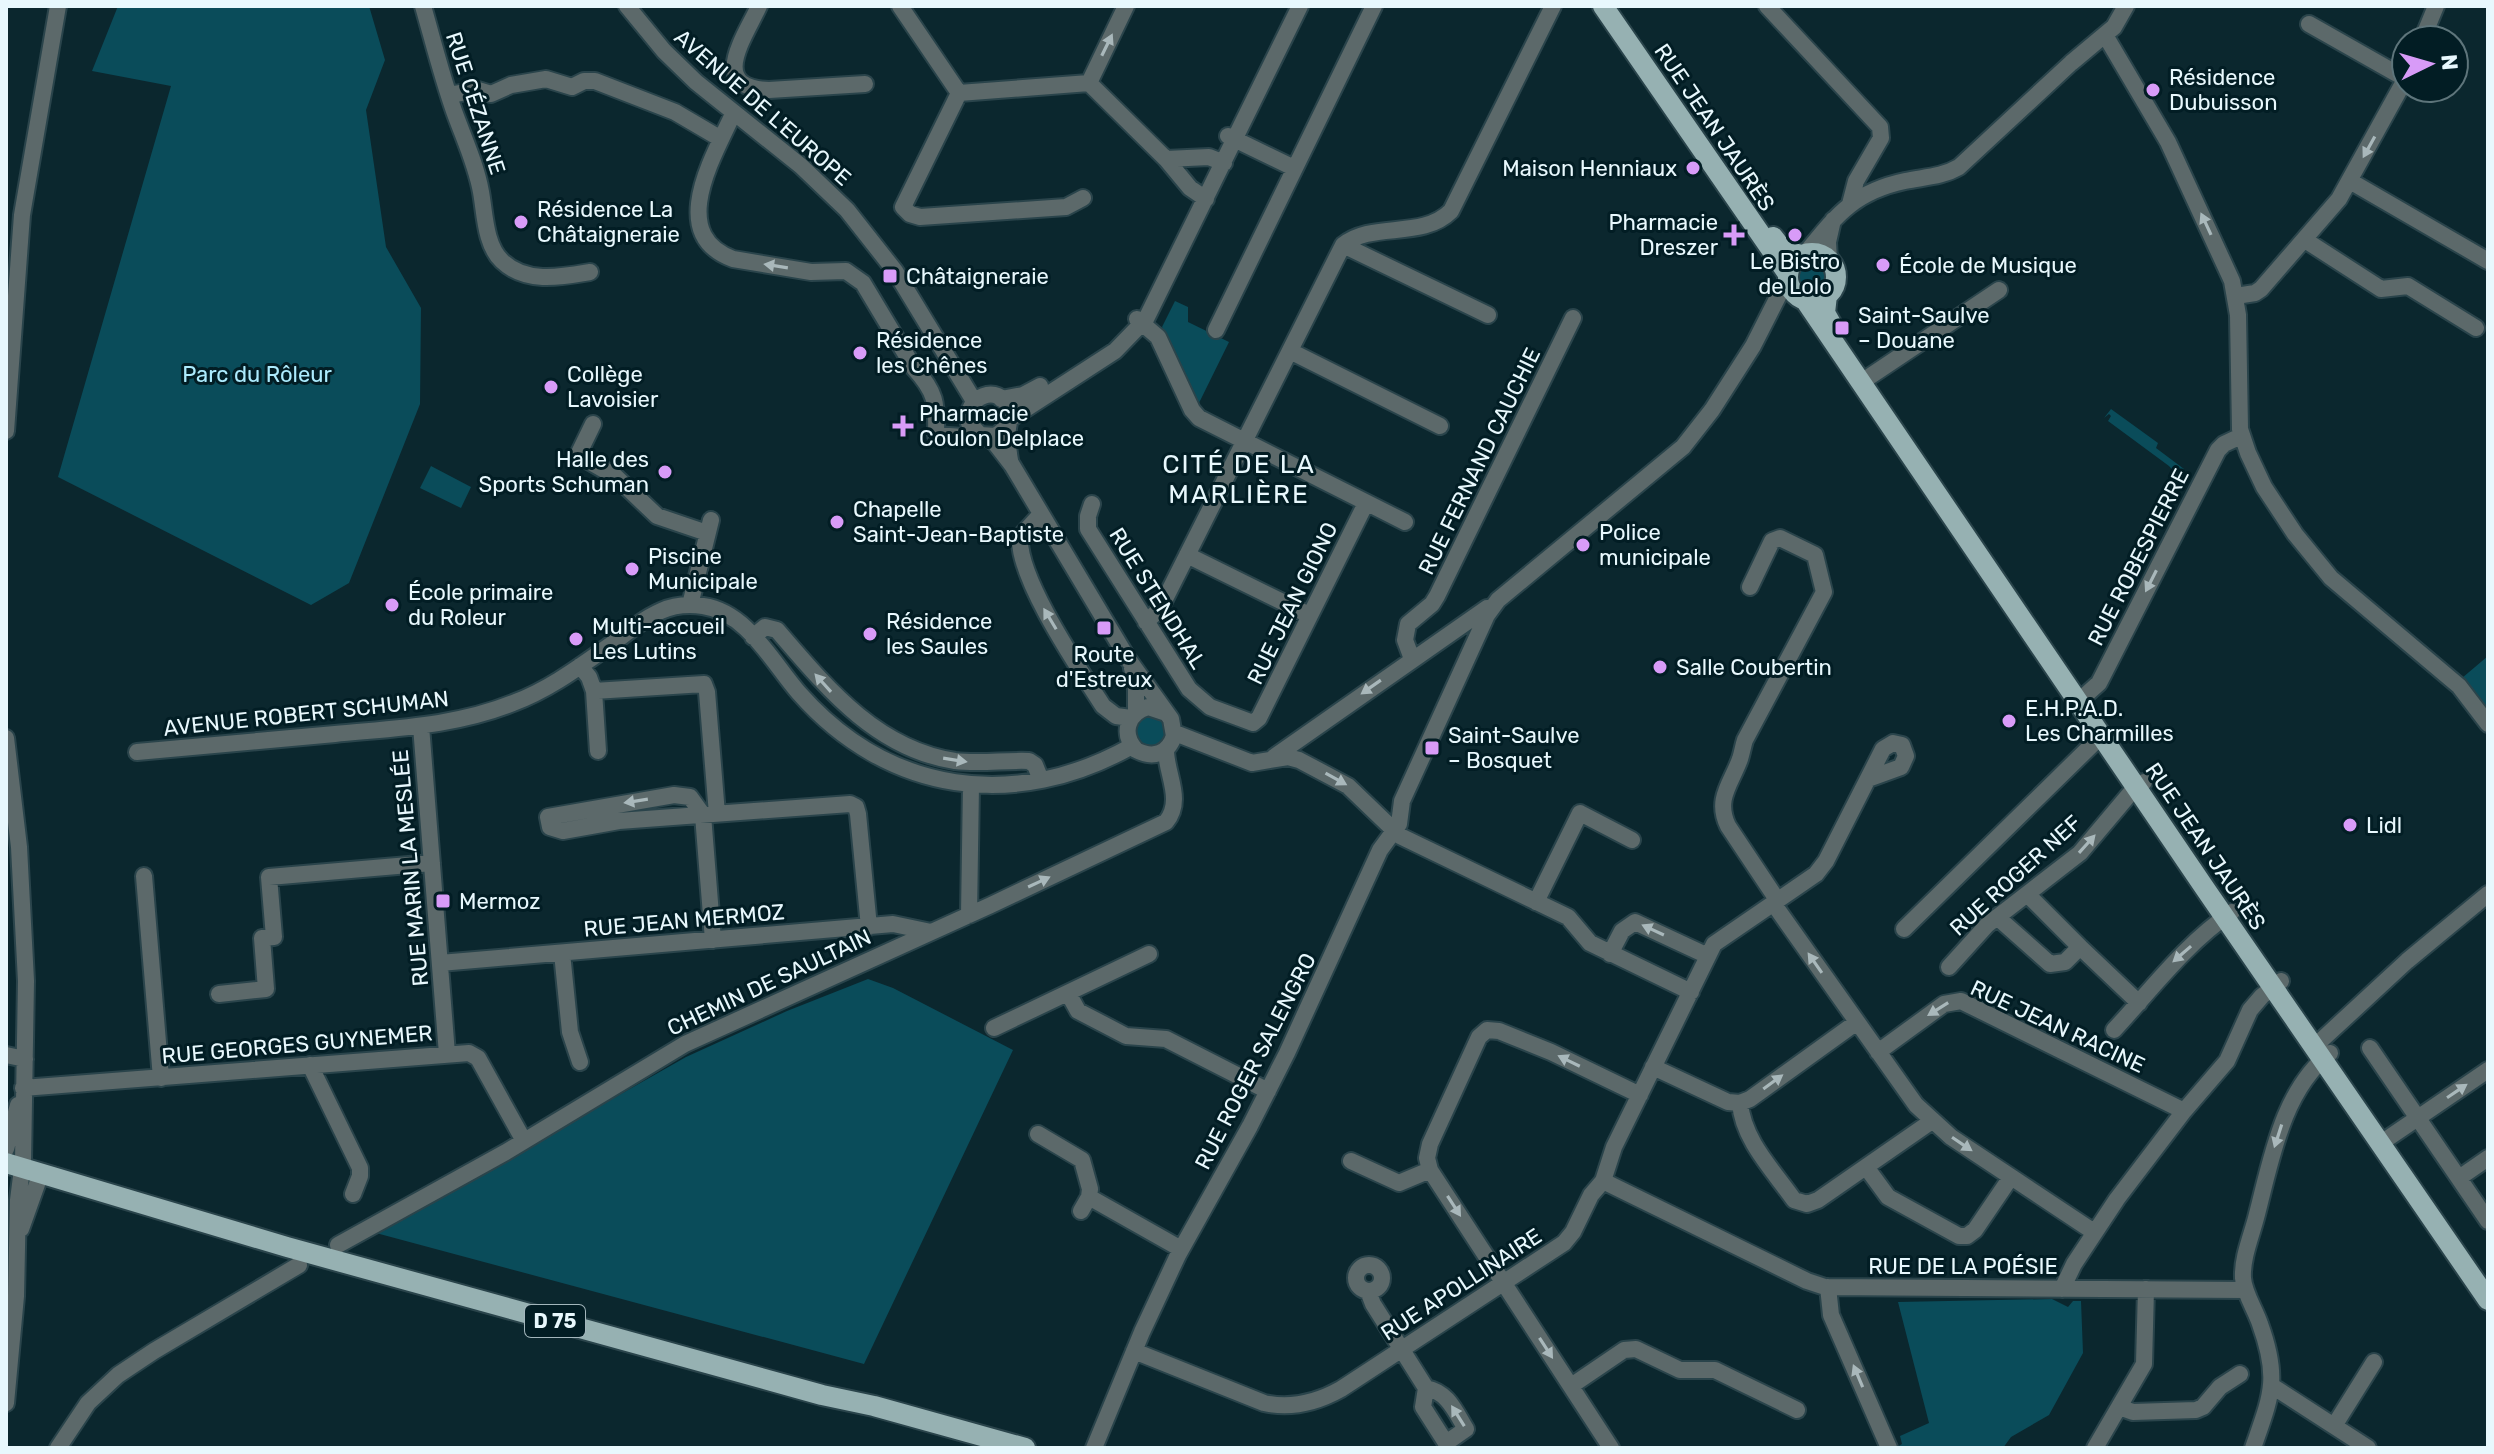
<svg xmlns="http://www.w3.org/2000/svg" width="2494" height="1454" font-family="Rubik,sans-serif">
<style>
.green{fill:#0a4c5a}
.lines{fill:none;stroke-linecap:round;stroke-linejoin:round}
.minor-casing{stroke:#2a444b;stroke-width:20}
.major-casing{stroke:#2a444b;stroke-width:24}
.minor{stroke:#5c696a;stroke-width:16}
.major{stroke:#96b1b2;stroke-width:20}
.oneway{fill:#a9b8bb}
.poi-dot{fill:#d89bf8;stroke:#021d24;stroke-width:3}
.labels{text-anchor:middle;stroke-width:6;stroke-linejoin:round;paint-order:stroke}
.shield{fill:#021d24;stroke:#a3b6bc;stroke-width:2}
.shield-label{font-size:20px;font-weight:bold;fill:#e8f8fd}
.poi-label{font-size:22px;fill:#e8f8fd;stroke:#021d24;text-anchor:start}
.street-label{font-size:22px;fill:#e8f8fd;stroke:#021d24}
.park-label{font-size:22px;fill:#acebfd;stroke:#021d24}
.quarter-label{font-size:26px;letter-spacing:2px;fill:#e8f8fd;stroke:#021d24}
</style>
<rect width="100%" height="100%" fill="#0b272e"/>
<path class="green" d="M118 6H369L385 60 366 110 386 247 421 308 420 404 349 583 311 605 58 477 171 86 92 71Z
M1798 277a14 14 0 1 1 28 0a14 14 0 1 1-28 0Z
M1175 301 1188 307V322L1229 342 1198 405 1162 327Z
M2111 409 2158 443 2156 448 2184 469 2182 473 2177 475 2169 466 2108 421 2111 416 2109 414 2104 418Z
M431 466 471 487 461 508 420 488Z
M2488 656V712L2462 678Z
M1135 731a16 16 0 1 1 32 0a16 16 0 1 1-32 0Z
M868 979 893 988 1013 1050 864 1364 376 1233 686 1057 787 1011Z
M2052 1299 2068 1307 2073 1301H2081L2083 1353 2049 1415 2011 1437 2003 1448H1895L1902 1444 1900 1436 1929 1423 1898 1302Z"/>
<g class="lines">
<g class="minor-casing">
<path id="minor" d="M423 6C433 41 442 77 454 111 464 139 476 164 481 192 485 214 485 245 502 261 526 284 561 277 590 272
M627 6 664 51 696 82 801 166 847 210 895 271 974 401
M759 6C745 37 707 88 769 90L865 84
M900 6 959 93 1089 83
M1767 6 1880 127 1881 138 1856 181 1850 204
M2309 24 2406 79
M2105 35 2168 142 2232 281 2238 315 2240 429 2248 453 2264 487 2295 534 2331 578 2459 686 2488 724
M2422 40 2436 6
M1089 83 1166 159 1190 188 1206 199
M1089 83 1126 6
M959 93 903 207 910 214 920 217 1066 207 1083 198
M449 95 478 90 491 94 511 85 546 79 572 87 584 81H595L675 112 721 139
M733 114C714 156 666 234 733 259L811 272 846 271 863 283 914 368C936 392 937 403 936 435L962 437 978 434
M1228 136 1294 168
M1166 159 1209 157 1224 163
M2350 181 2488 261
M2305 240 2381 289 2408 286 2476 328
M1343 245C1372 221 1422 240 1451 211L1553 6
M1343 245 1488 315
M1805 254C1836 216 1853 192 1905 181 1924 177 1942 177 1959 167L2071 63 2114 27 2126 6
M1829 260 1828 242 1833 220
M2236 296 2255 293 2261 289 2339 199 2406 78
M1137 319 1158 337 1192 410 1199 418 1405 522
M1216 330 1374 6
M1290 351 1440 426
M1860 383 1999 290
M1001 399 1023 395 1040 386
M1010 419 1115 351 1146 319 1300 6
M593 424 578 455 615 476 657 516 707 533
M1008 426 996 436 980 435 969 423C964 396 999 383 1009 408 1011 416 1009 421 1008 428 1007 438 1008 450 1010 460
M6 431 22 215 58 6
M987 437 995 443 1012 465 1128 659 1171 719 1174 736C1168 754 1153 759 1136 750 1121 734 1127 713 1148 707L1166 713
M1092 504 1088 516V529L1189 689 1210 707 1253 723 1259 718 1366 503
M1041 514 1020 537C1017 578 1080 670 1103 706L1116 716 1131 718
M1187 555 1309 615
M1750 587 1772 541 1780 538 1815 555 1824 592 1745 740C1743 746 1742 753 1740 759 1731 784 1715 799 1728 826L1778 901
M690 605 711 520
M1146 622 1160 609 1343 245
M753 637 765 627 777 630C826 687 876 749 955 761 980 764 1004 760 1029 761L1035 765 1041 780
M1412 659 1405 640 1408 624 1432 604 1437 596 1573 318
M580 666 589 677 594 691 704 684 707 692 717 814
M1132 668 1136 685V712
M594 691 598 751
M2078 702 2099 683 2218 450 2224 444 2241 436
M421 726 447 1054
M1175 733 1252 763 1288 757 1299 760 1348 786 1400 836 1568 917 1590 943 1691 992
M6 738 19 847 26 981 23 1161 18 1200 16 1296 6 1403
M137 752C203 746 269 740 335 734 396 728 456 726 513 703 551 689 583 664 616 641 630 630 645 618 661 611 674 605 689 604 703 606 747 612 772 662 799 693 888 794 1015 812 1132 746
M1274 757 1487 608
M144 876 161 1078
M2027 894 2080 947
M1536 902 1580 813 1632 840
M1773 903 1916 1105 1951 1137 2094 1232
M969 915 971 785
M1997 917 2050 964 2065 962 2080 947 2139 1003
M1904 929 2101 736
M713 940 703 815 690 797 674 795 548 817 550 827 563 831 619 821 850 804 856 807 858 814 869 927
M562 953 570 1032 580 1062
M1610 954 1622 931 1635 922 1708 956
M440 963 893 924 931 932
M1949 967 1987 925 2080 853 2133 790 2144 782
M1068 993 1078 1011 1126 1036 1166 1039 1268 1091
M219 994 266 989 262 938 274 937 269 877 432 863
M994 1028 1149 954
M2114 1030C2152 989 2185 944 2232 912
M2314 1047 2407 961 2488 894
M2370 1048 2488 1221
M1878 1052 1944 1004 1961 1001 2184 1111
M6 1055 25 1059
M310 1065 360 1168V1176L353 1194
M1653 1067 1728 1102 1740 1103 1750 1099 1857 1022
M23 1088 469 1053 478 1058 524 1141
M1740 1103C1743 1140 1773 1170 1794 1200L1807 1204 1818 1200 1932 1121
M1038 1134 1082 1160 1090 1189 1089 1197
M2381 1143 2488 1070
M6 1149 18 1105
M1351 1161 1399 1183 1430 1170
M1866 1167 1888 1197 1959 1236H1967L1975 1230 2011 1177
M2459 1178 2488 1158
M1603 1181 1807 1281 1825 1287 2245 1290
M1081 1211 1089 1197 1181 1249
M21 1229 41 1173
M338 1245 506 1152 685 1044 991 905 1166 822C1184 800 1166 774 1166 750
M1356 1278a13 13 0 1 1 26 0a13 13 0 1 1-26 0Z
M1828 1287 1831 1315 1889 1448
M2062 1289 2074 1264 2117 1199 2184 1111 2227 1061 2250 1010 2262 996 2281 981
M1368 1291 1373 1304 1426 1388C1448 1392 1455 1411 1466 1429L1446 1443 1423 1407 1426 1388
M1134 1351 1264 1403C1291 1409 1316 1403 1341 1389L1564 1243 1573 1232 1591 1195 1603 1181 1614 1147 1714 944 1816 874 1826 861 1883 749 1893 743 1902 745 1906 756 1901 767 1868 779
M1571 1386 1624 1350 1636 1349 1680 1370H1715L1797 1410
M2272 1386 2368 1448
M2119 1407 2133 1412 2196 1410 2203 1407 2220 1387 2240 1374
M2334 1426 2374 1362
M58 1448 88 1403 118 1375 154 1351 299 1265
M1094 1448 1142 1332 1178 1255 1250 1126 1287 1053 1380 850 1399 824 1402 801 1487 615 1498 600 1683 447 1712 410 1753 346 1788 277
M1611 1448 1430 1170 1427 1158 1430 1144 1479 1037 1487 1030 1499 1031 1551 1052 1640 1095
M2095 1448 2144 1364 2146 1289
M2253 1448C2271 1396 2280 1379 2260 1324 2255 1309 2244 1293 2243 1278 2242 1258 2251 1237 2256 1218 2271 1161 2282 1091 2330 1053"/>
</g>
<g class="major-casing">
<path id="major" d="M1603 6 1788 274
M1773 237 1784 251 1802 255
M1788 277a24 24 0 1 1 48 0a24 24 0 1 1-48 0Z
M1827 295 1825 313 1834 329
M1805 300 2206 890 2488 1300
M6 1163 287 1247 822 1395 874 1406 1025 1448"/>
</g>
<use href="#minor" class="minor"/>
<use href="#major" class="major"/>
</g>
<defs><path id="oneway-solid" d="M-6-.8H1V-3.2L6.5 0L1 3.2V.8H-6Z" transform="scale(2)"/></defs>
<g class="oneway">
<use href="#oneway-solid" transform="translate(1107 45) rotate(-64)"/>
<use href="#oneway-solid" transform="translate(2369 147) rotate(119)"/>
<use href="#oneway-solid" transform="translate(2206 224) rotate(-115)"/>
<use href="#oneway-solid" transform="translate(776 266) rotate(-171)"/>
<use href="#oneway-solid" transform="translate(2151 581) rotate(117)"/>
<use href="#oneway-solid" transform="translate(1050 619) rotate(-121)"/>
<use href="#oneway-solid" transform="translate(823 683) rotate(-132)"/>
<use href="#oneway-solid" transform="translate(1371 687) rotate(145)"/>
<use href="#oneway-solid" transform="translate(955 760) rotate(9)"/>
<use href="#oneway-solid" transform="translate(1336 779) rotate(29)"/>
<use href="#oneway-solid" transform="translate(636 801) rotate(171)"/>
<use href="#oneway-solid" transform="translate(2087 844) rotate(-48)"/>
<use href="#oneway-solid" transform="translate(1039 882) rotate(-25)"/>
<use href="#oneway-solid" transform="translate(1653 930) rotate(-155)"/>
<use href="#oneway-solid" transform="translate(2182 954) rotate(139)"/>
<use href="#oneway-solid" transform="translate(1815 963) rotate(-125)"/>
<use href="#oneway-solid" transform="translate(1938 1009) rotate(148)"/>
<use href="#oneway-solid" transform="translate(1569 1061) rotate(-154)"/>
<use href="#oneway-solid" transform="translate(1773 1082) rotate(-36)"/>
<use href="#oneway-solid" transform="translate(2457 1091) rotate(-34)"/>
<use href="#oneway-solid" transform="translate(2278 1136) rotate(108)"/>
<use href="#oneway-solid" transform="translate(1962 1144) rotate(34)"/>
<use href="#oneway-solid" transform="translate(1454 1206) rotate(57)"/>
<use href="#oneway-solid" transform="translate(1546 1348) rotate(57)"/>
<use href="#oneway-solid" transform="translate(1858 1376) rotate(-113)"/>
<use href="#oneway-solid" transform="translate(1458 1416) rotate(-122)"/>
</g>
<g class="poi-dot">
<circle cx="2153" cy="90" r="8"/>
<circle cx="1693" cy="168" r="8"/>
<circle cx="521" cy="222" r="8"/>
<path d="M1730 223h8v8h8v8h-8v8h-8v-8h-8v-8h8z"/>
<circle cx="1795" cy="235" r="8"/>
<circle cx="1883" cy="265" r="8"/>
<rect x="882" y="268" width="16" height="16" rx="4"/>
<rect x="1834" y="320" width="16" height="16" rx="4"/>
<circle cx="860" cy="353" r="8"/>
<circle cx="551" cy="387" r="8"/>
<path d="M899 414h8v8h8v8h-8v8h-8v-8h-8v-8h8z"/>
<circle cx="665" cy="472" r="8"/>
<circle cx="837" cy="522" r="8"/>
<circle cx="1583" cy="545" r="8"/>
<circle cx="632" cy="569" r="8"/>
<circle cx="392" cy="605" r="8"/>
<rect x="1096" y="620" width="16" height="16" rx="4"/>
<circle cx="870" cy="634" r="8"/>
<circle cx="576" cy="639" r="8"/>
<circle cx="1660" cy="667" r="8"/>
<circle cx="2009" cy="721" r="8"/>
<rect x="1424" y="740" width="16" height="16" rx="4"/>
<circle cx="2350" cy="825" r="8"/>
<rect x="435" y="893" width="16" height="16" rx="4"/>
</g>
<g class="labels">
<rect class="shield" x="525" y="1305" width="60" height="32" rx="6"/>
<g class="shield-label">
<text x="555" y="1328">D 75</text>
</g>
<g class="poi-label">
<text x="2169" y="85">Résidence<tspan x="2169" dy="25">Dubuisson</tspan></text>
<text x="1677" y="176" text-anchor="end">Maison Henniaux</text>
<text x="537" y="217">Résidence La<tspan x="537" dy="25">Châtaigneraie</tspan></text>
<text x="1718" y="230" text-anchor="end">Pharmacie<tspan x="1718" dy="25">Dreszer</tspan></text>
<text x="1795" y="269" text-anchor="middle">Le Bistro<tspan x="1795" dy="25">de Lolo</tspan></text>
<text x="1899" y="273">École de Musique</text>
<text x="906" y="284">Châtaigneraie</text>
<text x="1858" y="323">Saint-Saulve<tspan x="1858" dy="25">– Douane</tspan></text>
<text x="876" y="348">Résidence<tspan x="876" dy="25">les Chênes</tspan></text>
<text x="567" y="382">Collège<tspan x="567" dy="25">Lavoisier</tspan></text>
<text x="919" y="421">Pharmacie<tspan x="919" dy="25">Coulon Delplace</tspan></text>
<text x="649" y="467" text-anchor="end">Halle des<tspan x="649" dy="25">Sports Schuman</tspan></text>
<text x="853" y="517">Chapelle<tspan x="853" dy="25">Saint-Jean-Baptiste</tspan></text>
<text x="1599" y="540">Police<tspan x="1599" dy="25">municipale</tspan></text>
<text x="648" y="564">Piscine<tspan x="648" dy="25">Municipale</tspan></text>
<text x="408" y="600">École primaire<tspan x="408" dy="25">du Roleur</tspan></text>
<text x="886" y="629">Résidence<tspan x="886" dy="25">les Saules</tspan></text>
<text x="592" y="634">Multi-accueil<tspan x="592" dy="25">Les Lutins</tspan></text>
<text x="1104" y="662" text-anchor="middle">Route<tspan x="1104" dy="25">d'Estreux</tspan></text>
<text x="1676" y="675">Salle Coubertin</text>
<text x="2025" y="716">E.H.P.A.D.<tspan x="2025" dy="25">Les Charmilles</tspan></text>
<text x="1448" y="743">Saint-Saulve<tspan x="1448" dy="25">– Bosquet</tspan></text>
<text x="2366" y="833">Lidl</text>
<text x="459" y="909">Mermoz</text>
</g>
<g class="street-label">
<text transform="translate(476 103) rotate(72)" y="8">RUE CÉZANNE</text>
<text transform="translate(763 107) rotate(41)" y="8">AVENUE DE L'EUROPE</text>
<text transform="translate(1715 127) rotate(56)" y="8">RUE JEAN JAURÈS</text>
<text transform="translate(1479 461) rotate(-64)" y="8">RUE FERNAND CAUCHIE</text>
<text transform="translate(2138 557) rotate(-63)" y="8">RUE ROBESPIERRE</text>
<text transform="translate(1158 598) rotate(58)" y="8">RUE STENDHAL</text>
<text transform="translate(1292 603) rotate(-64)" y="8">RUE JEAN GIONO</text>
<text transform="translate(306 713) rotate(-6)" y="8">AVENUE ROBERT SCHUMAN</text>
<text transform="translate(2206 846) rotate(56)" y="8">RUE JEAN JAURÈS</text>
<text transform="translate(410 868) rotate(-95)" y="8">RUE MARIN LA MESLÉE</text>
<text transform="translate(2015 875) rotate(-42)" y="8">RUE ROGER NEF</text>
<text transform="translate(684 920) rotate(-5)" y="8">RUE JEAN MERMOZ</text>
<text transform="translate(769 982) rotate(-25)" y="8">CHEMIN DE SAULTAIN</text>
<text transform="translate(2058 1026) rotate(25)" y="8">RUE JEAN RACINE</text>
<text transform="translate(297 1044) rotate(-5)" y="8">RUE GEORGES GUYNEMER</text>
<text transform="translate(1255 1061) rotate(-63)" y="8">RUE ROGER SALENGRO</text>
<text x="1963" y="1274">RUE DE LA POÉSIE</text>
<text transform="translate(1461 1284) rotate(-33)" y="8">RUE APOLLINAIRE</text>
</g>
<g class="park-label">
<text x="257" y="382">Parc du Rôleur</text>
</g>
<g class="quarter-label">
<text x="1239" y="473">CITÉ DE LA<tspan x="1239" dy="30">MARLIÈRE</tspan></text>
</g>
</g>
<rect width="2494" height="1454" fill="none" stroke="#e8f8fd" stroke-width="16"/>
<g transform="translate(2430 64) rotate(85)"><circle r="38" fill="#021d24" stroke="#5e757b" stroke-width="2"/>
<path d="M0-6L14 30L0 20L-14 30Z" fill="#d89bf8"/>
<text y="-12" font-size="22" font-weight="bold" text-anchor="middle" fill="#e8f8fd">N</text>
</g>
</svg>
